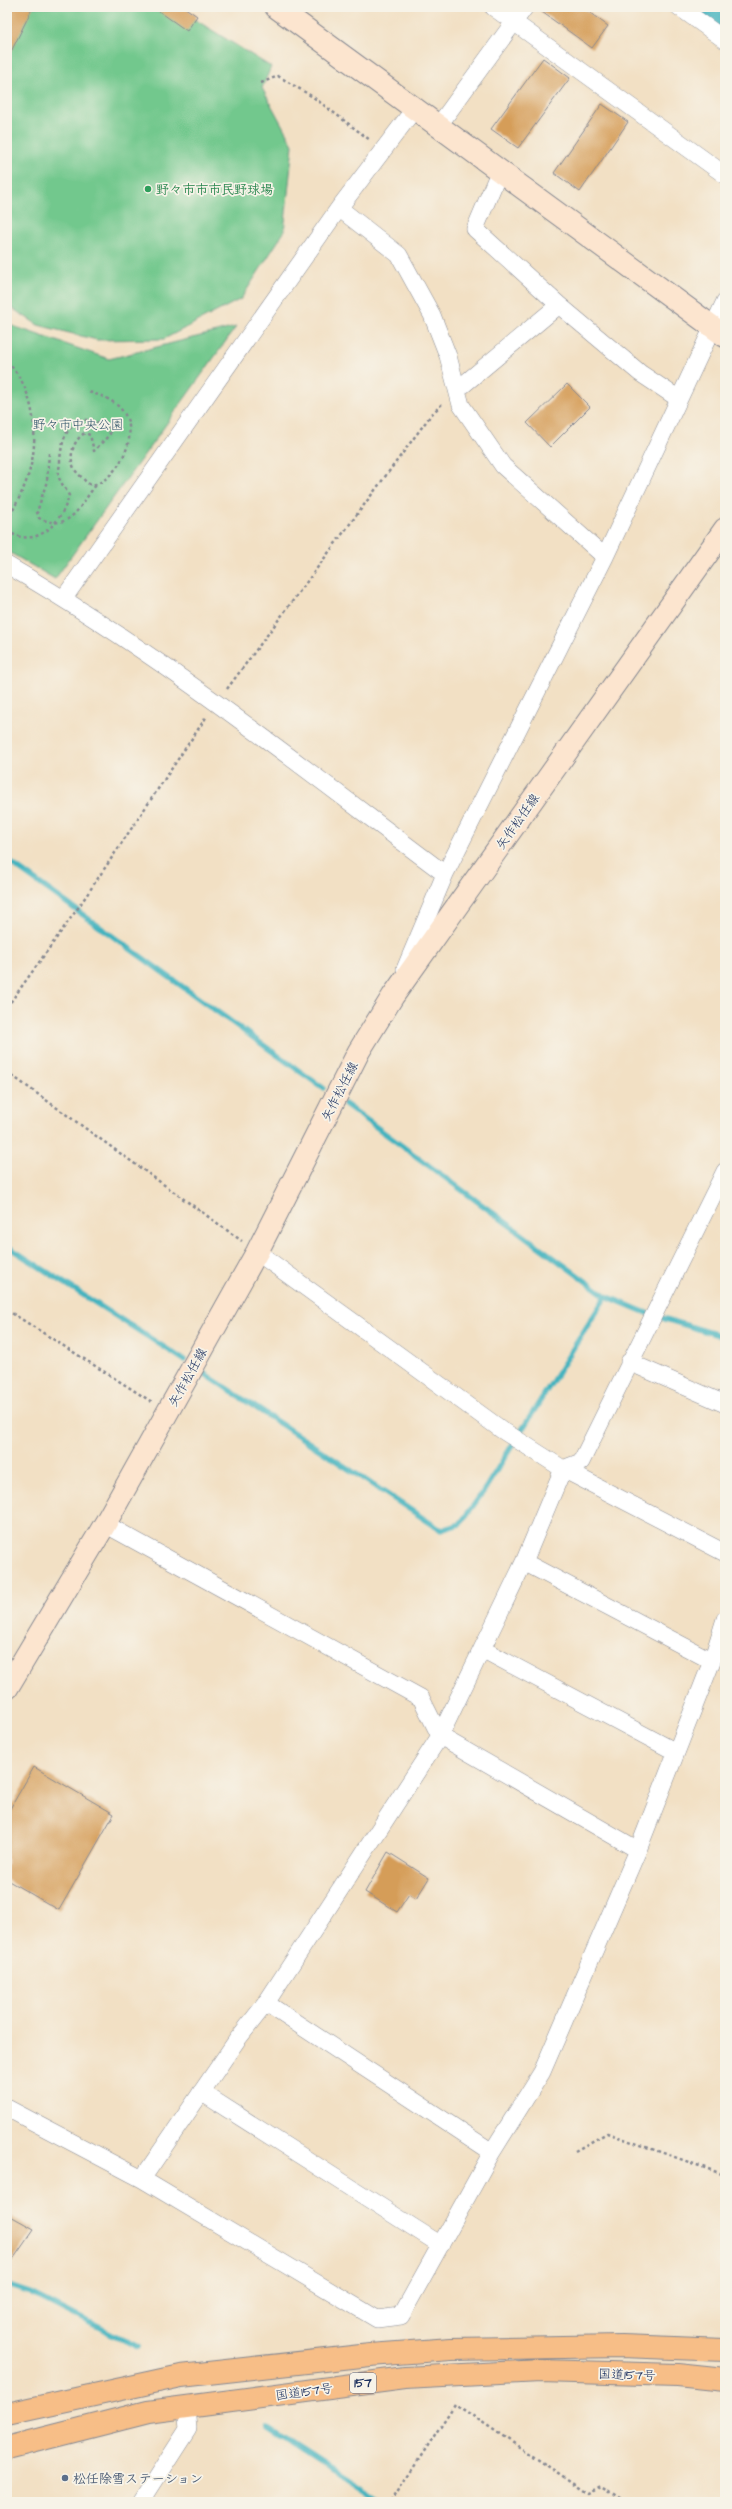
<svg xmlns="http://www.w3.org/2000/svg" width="732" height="2509" font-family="'Architects Daughter','Klee One',sans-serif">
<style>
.green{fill:#72c88d;stroke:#467c76}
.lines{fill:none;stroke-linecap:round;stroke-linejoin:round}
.stream{stroke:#45b4bf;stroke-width:5.5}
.river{stroke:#45b4bf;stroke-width:32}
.building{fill:#d59d58}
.street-casing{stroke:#868891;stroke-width:18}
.secondary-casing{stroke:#868891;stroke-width:24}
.highway-casing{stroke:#868891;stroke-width:24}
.path{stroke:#868891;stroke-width:2.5;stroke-dasharray:3 3;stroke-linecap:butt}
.street{stroke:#fff;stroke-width:17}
.secondary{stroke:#fce5cf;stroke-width:22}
.highway{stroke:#f7be87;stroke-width:22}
.leisure-dot{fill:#2e9e5b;stroke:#f7f3e8;stroke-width:1.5}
.service-dot{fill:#5c6f8a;stroke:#f7f3e8;stroke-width:1.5}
.labels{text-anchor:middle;stroke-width:3.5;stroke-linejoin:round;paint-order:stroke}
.shield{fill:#f7f3e8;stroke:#5d6a87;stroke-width:1}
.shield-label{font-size:12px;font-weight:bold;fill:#1b2f5e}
.leisure-label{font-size:13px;font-weight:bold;fill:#27864d;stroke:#f7f3e8;text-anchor:start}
.park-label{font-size:13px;fill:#31556a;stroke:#f7f3e8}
.street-label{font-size:13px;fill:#1b2f5e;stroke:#f7f3e8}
.service-label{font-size:13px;font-weight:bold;fill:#4e5e75;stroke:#f7f3e8;text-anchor:start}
</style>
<rect width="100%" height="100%" fill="#f7f3e8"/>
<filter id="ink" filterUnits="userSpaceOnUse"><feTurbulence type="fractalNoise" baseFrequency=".025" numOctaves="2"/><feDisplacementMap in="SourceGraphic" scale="8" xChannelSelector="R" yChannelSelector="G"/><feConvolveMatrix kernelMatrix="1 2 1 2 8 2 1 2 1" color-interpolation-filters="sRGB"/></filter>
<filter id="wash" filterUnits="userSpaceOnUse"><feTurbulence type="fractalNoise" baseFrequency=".012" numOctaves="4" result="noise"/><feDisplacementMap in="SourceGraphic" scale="16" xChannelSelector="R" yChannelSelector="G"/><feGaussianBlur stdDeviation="0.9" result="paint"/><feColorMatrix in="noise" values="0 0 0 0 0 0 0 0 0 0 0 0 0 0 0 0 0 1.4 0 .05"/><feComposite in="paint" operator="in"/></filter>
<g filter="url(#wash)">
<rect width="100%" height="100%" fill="#f2e0c4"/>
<path class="green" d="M17 7H175L271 67 262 88 293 145 284 232 241 299 164 339 97 340 38 325 7 305V29Z
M7 324 109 359 236 327 55 579 7 551Z"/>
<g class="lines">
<path class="stream" d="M7 860 323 1088
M345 1104 606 1296 649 1314 725 1337
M7 1246 184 1360
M205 1374 441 1530 460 1524 483 1492 606 1296
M7 2285 31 2293 138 2347
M268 2428 383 2502"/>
<path class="river" d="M716 7 725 14"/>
</g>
<g id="blocks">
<path class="building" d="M13 7H33L7 60V19Z
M153 7H184L197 16 187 31Z
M535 7H582L608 26 592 48Z
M543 58 570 78 518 148 491 129Z
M602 104 628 122 580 192 554 173Z
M567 384 590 407 550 447 527 423Z
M34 1767 114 1814 59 1910 7 1880V1814Z
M388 1852 429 1878 416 1899 409 1894 397 1912 365 1892Z
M7 2214 34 2229 7 2268Z"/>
</g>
</g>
<g filter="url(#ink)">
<use href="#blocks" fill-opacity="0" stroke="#868891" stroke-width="1"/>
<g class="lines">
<g class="street-casing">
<path id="street" d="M493 7 725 175
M679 7 725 40
M439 125 525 7
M339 208 399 255 432 315 448 356 461 405 503 466 605 557
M559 305 640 373 679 399
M457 390 559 305 475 229 500 170
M7 565C162 655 302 767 445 874L405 969
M64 598 339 208 415 108
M445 874 605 557 725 301
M257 1252 502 1430 563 1469 725 1553
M629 1362 725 1404
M105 1524 421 1698 440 1736 638 1850 712 1661 725 1619
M482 1649 676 1752
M712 1661 524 1562 563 1469 581 1462 725 1171
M266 2003 492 2152
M201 2092 441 2245
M7 2108 142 2179 377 2319 401 2316 492 2152 542 2072 638 1850
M142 2179 237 2040 266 2003 440 1736 524 1562
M141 2502 188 2429 186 2407"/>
</g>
<g class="secondary-casing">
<path id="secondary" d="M276 7 725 336
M7 1688 105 1524 257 1252 359 1051 393 996 725 529"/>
</g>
<g class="highway-casing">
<path id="highway" d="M7 2414 181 2376 370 2355 451 2349 622 2346 725 2350
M7 2448 148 2412 405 2378 540 2371 677 2375 725 2380"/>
</g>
<path class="path" d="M261 83 278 76 313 97 370 140
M7 362C33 386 39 432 31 465 27 484 17 503 7 521
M49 453 47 481 37 512 39 518C72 534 80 503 97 484
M7 531C36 550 61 524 69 496 67 490 62 485 60 480 57 476 60 466 60 461 62 428 77 408 109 428L110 434 94 451 90 435 85 433C74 439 68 456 74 468 76 473 82 477 86 482 104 501 173 411 88 392
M227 689 431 415 443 403
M7 1007 78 908 207 716
M7 1072 242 1241
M7 1310 152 1402
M575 2151 607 2133 725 2175
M391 2502 455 2404 588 2493 601 2486 626 2502"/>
<use href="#street" class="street"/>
<use href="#secondary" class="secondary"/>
<use href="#highway" class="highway"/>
</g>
</g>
<circle class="leisure-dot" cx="148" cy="189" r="4"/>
<circle class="service-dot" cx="65" cy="2478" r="4"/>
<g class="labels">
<rect class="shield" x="350" y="2373" width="26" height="20" rx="3"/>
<g class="shield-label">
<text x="363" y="2387">157</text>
</g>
<g class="leisure-label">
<text x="156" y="194">野々市市市民野球場</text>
</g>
<g class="park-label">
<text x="78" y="429">野々市中央公園</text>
</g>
<g class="street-label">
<text transform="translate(517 821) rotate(-55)" y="5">矢作松任線</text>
<text transform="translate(339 1091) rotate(-63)" y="5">矢作松任線</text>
<text transform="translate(187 1377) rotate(-61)" y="5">矢作松任線</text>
<text transform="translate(627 2374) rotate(2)" y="5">国道157号</text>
<text transform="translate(304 2391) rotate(-8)" y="5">国道157号</text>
</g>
<g class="service-label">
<text x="73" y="2483">松任除雪ステーション</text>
</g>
</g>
<rect width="732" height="2509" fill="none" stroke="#f7f3e8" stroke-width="24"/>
</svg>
